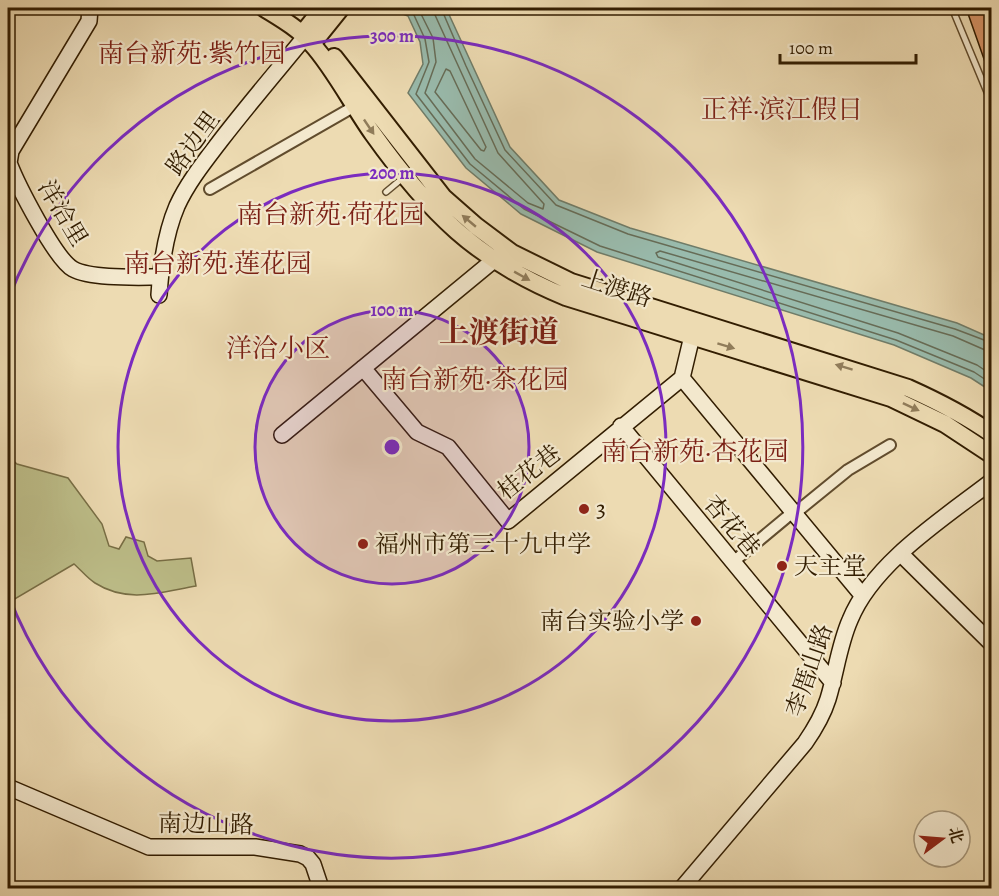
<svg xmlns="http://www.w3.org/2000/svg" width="999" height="896" font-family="Alegreya,'Noto Serif SC',serif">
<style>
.green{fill:#bdbe89;stroke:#786e45;stroke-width:1.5}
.water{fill:#99bbad;stroke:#707c68;stroke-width:1.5}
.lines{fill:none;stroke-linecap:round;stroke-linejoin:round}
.shore{stroke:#666c57;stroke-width:1.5}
.building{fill:#d59366;stroke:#321d01;stroke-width:1.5}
.lane-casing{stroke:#614c2d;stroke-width:8}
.street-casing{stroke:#614c2d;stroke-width:14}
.secondary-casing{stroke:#321d01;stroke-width:18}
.primary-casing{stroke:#321d01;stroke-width:20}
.lane{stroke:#f3e8cd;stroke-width:5}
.street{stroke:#f3e8cd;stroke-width:10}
.secondary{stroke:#f3e8cd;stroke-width:15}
.primary{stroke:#eddbb2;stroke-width:16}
.oneway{fill:#907c5a}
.ring{fill:none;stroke:#7b2cbf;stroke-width:3}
.poi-dot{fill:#8f2418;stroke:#f3e8cd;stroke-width:2}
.labels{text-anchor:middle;stroke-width:4.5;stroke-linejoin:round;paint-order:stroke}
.street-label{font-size:24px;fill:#321d01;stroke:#f3e8cd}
.poi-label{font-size:24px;fill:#321d01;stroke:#f3e8cd;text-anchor:start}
.neighbourhood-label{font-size:26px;fill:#7a1f14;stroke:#f3e8cd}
.district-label{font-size:30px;font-weight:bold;fill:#7a1f14;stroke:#f3e8cd}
.centre{fill:#7b2cbf;stroke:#f3e8cd;stroke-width:3}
.ring-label{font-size:18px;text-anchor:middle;font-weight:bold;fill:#7b2cbf;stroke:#f3e8cd;stroke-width:4.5;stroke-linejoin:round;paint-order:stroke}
</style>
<rect width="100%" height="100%" fill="#eddbb2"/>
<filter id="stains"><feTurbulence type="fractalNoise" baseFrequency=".00333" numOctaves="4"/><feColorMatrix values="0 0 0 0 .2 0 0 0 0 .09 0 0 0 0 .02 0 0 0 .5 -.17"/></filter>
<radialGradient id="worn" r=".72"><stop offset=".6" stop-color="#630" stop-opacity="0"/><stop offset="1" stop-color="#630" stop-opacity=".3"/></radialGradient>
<path class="green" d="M8 456 17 464 68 478 102 524 109 546 119 549 126 537 144 542 148 556 157 561 191 558 196 586C161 592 128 604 95 583 87 578 81 570 74 564L8 603Z"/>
<path class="water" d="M388 8H446L510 147 559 200 630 228 957 323 991 338V391L971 378 894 345 597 252 521 214 466 168 408 93 423 64 420 42 408 16Z"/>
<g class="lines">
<path class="shore" d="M404 8 413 13 425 39 429 62 416 94 470 164 524 209 600 246 896 340 974 372 992 384
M418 8 433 38 436 62 425 93 475 159 528 203 543 209 544 204 498 153 435 15 433 8
M441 8 466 66 505 150 556 205 628 234 955 329 992 343
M446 69 450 71 486 147 484 151 481 150 435 92Z
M992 350H985L953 336 660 251 656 253 658 257 898 333 977 365 992 375"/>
</g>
<path class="building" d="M966 8H992V76H990Z"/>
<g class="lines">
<g class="lane-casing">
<path id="lane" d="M952 8 992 104
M386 192 404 177"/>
</g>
<g class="street-casing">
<path id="street" d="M210 189 355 106
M794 514 848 470 890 445
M733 562 793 512"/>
</g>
<g class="secondary-casing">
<path id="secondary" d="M90 8 89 21 11 151 9 163C17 184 55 259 73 269 91 279 138 277 160 277
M159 295C161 264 165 234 177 206 188 182 205 161 221 140 248 105 277 71 305 37
M363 368 417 432 448 447 508 521 682 378 692 336
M682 378 862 595
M621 426 833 683
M282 435 494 260
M901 554 992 644
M8 787 149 847H255L300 854 308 858 313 864 321 888
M682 888 805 743C814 730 823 715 828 699 836 673 839 645 850 620 873 563 944 518 992 481"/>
</g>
<g class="primary-casing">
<path id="primary" d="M264 8C280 18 298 28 311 43 334 68 353 106 373 134 428 211 477 261 566 297L891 398 945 424 992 455
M302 34 323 8
M312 44 341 8
M334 57 443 197 476 226 512 253 571 282 908 388C937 401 965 415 992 434"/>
</g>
<use href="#lane" class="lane"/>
<use href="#street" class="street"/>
<use href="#secondary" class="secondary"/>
<use href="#primary" class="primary"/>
</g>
<defs><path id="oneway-solid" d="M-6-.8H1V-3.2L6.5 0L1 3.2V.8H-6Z" transform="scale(1.5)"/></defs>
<g class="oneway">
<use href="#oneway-solid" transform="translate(369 127) rotate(56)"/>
<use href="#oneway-solid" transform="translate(469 221) rotate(-140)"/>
<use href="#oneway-solid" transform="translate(522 276) rotate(29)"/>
<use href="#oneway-solid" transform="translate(726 346) rotate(17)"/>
<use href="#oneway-solid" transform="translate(844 367) rotate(-163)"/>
<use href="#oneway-solid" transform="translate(911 407) rotate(25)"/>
</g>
<circle cx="392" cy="447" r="137" fill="#7b2cbf" fill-opacity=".12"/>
<g class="ring">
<circle cx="392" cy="447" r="137"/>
<circle cx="392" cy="447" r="274"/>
<path d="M8 300A411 411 0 1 1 8 594"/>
</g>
<g class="poi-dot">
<circle cx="584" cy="509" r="6"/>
<circle cx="363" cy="544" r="6"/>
<circle cx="782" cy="566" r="6"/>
<circle cx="696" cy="621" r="6"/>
</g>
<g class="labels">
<g class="street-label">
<text transform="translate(193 143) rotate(-54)" y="8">路边里</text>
<text transform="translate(63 213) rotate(59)" y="8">洋洽里</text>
<text transform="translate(617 288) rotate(18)" y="8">上渡路</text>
<text transform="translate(529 472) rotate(-38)" y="8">桂花巷</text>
<text transform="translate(732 526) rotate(50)" y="8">杏花巷</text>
<text transform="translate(809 670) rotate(-71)" y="8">李厝山路</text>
<text transform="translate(206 824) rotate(1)" y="8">南边山路</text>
</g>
<g class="poi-label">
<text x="596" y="517">3</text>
<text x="375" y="552">福州市第三十九中学</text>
<text x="794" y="574">天主堂</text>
<text x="684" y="629" text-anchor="end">南台实验小学</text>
</g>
<g class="neighbourhood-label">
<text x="192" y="62">南台新苑·紫竹园</text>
<text x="782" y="118">正祥·滨江假日</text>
<text x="331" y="223">南台新苑·荷花园</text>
<text x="218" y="272">南台新苑·莲花园</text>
<text x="278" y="357">洋洽小区</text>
<text x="475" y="388">南台新苑·茶花园</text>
<text x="695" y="460">南台新苑·杏花园</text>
</g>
<g class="district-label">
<text x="499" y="342">上渡街道</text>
</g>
</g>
<circle cx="392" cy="447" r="9" class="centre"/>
<g class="ring-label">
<text x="392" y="42">300 m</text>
<text x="392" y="179">200 m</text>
<text x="392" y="316">100 m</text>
</g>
<rect width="999" height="896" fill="none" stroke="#eddbb2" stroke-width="30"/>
<rect x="9" y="9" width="981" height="878" fill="none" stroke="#321d01" stroke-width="3"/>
<rect x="15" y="15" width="969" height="866" fill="none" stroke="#321d01" stroke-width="1.5"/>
<g transform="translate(942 839) rotate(74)"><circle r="28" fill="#f3e8cd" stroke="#a6977b" stroke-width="1.5"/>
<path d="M0-4.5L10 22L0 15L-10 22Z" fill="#8f2418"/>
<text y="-9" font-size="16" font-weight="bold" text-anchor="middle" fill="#321d01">北</text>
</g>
<path d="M780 54v9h136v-9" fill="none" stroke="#321d01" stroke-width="3"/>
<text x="789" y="54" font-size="18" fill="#321d01" stroke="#f3e8cd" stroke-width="4.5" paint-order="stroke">100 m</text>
<rect width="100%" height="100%" filter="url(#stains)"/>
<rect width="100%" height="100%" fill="url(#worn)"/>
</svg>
